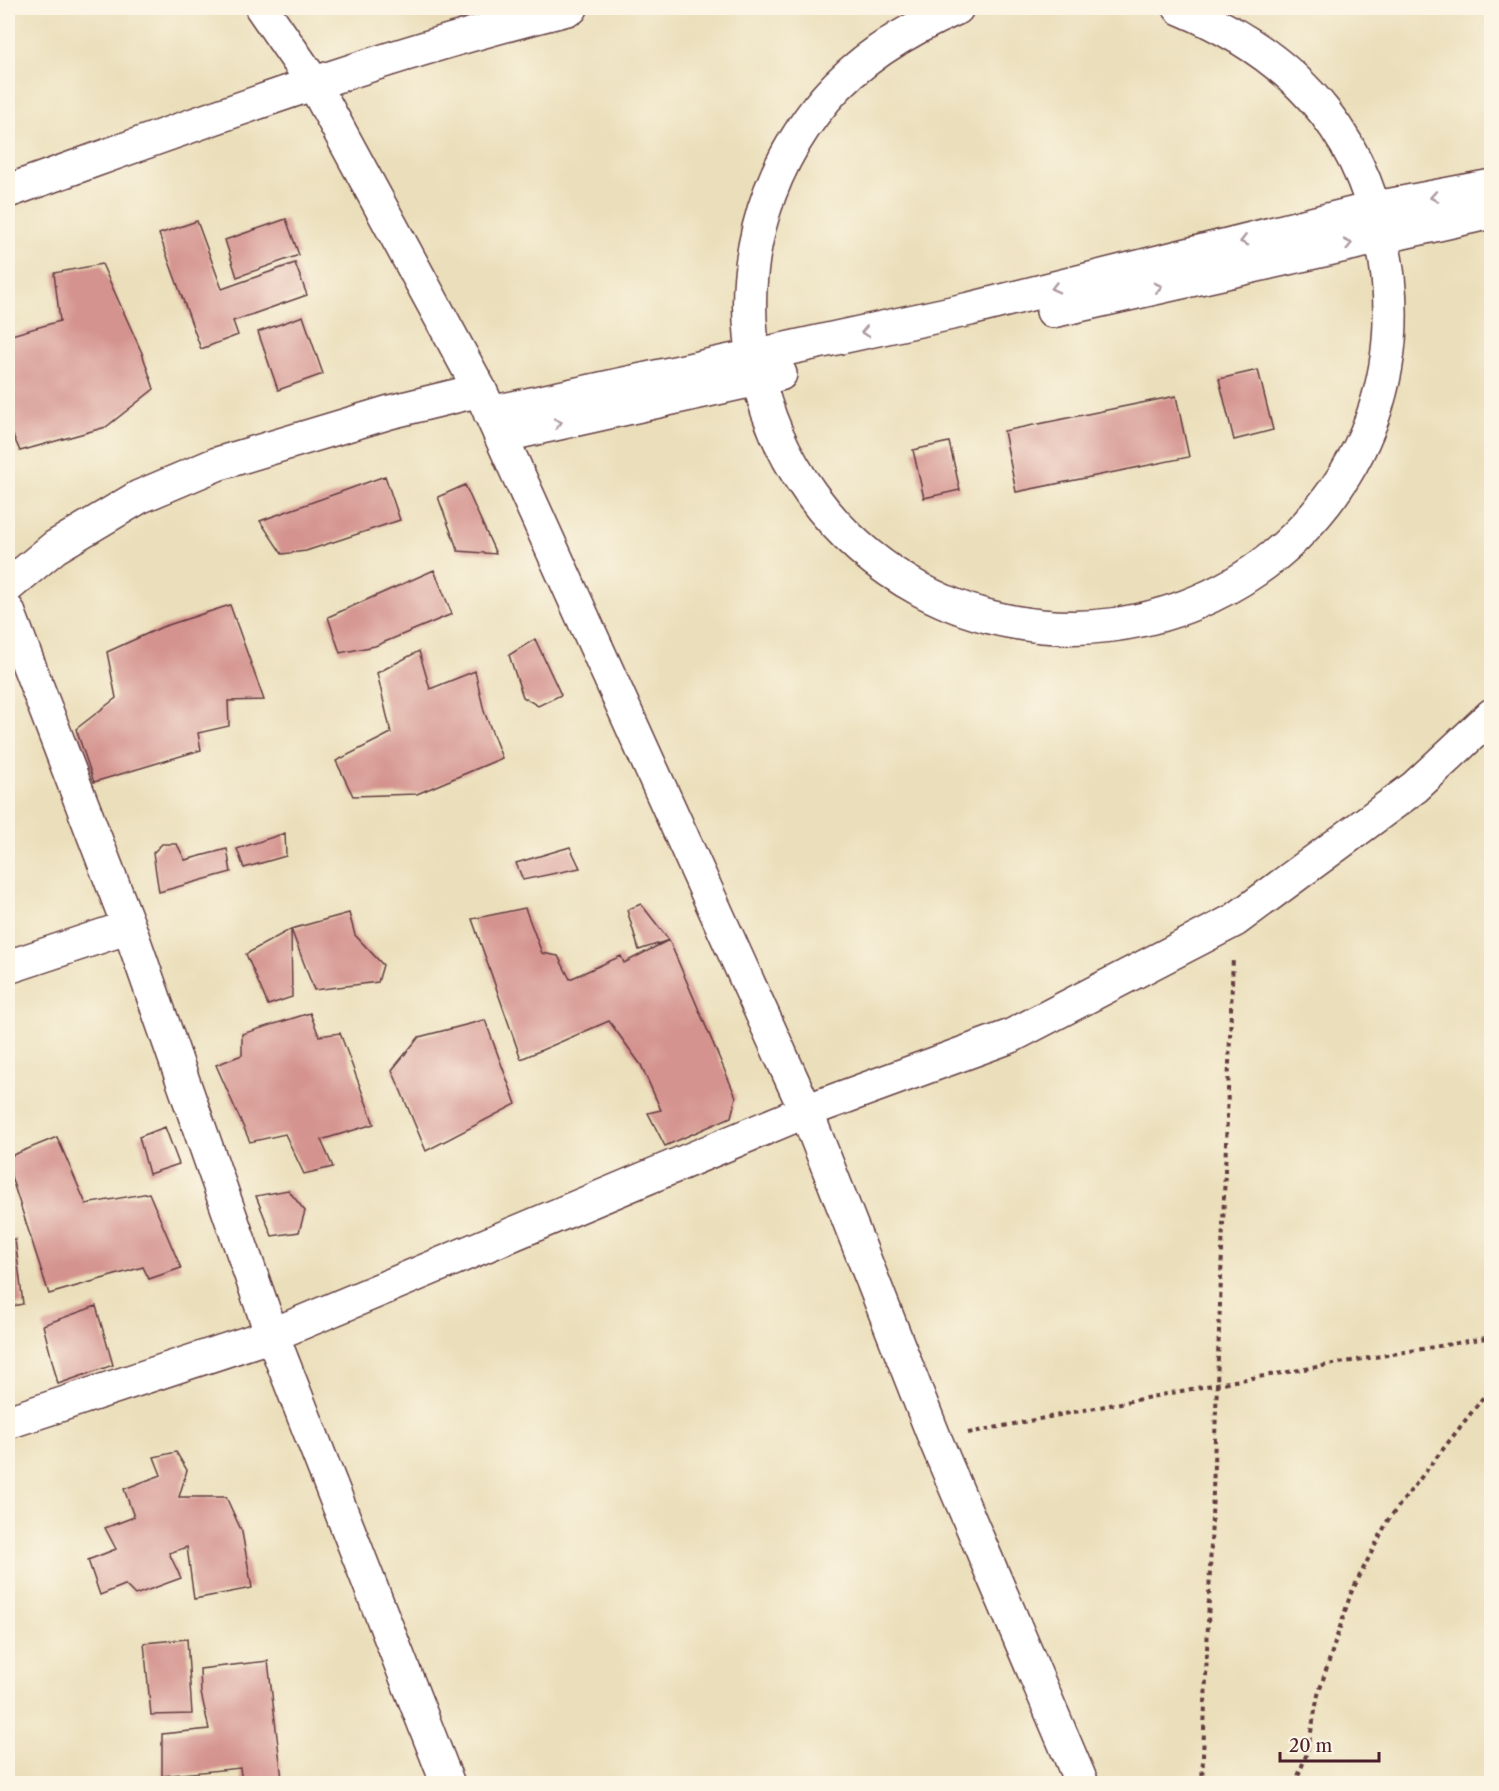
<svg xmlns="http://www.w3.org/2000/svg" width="1499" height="1791" font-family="'Libre Caslon Text',serif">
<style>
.building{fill:#d4938e}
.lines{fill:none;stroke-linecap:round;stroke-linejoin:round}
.minor-casing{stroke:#623c41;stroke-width:36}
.path{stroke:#623c41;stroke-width:4;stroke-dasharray:4.5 4.5;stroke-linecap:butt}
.minor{stroke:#fff;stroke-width:33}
.oneway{stroke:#ae9aa0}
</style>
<rect width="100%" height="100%" fill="#fcf5e5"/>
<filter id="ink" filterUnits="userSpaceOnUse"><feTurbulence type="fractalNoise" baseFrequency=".0167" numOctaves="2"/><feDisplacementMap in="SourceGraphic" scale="12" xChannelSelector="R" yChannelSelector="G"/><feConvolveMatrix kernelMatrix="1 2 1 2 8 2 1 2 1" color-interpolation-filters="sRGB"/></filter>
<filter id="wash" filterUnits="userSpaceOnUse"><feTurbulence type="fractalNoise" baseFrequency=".008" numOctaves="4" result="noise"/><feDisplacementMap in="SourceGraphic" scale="24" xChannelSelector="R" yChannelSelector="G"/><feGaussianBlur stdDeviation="1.35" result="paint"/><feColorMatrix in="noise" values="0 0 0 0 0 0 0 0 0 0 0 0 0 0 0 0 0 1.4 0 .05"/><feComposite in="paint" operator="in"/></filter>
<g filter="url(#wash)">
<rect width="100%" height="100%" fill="#ebdfbb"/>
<g id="blocks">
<path class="building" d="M286 219 299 255 237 277 225 240Z
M197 221 222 289 295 263 307 295 233 321 238 335 201 349 159 234Z
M102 264 142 353 154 389 106 427 20 451 8 424V336L60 321 54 273Z
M303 316 323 374 278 390 258 332Z
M1258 370 1273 430 1234 440 1219 379Z
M1176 396 1189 457 1016 492 1004 431Z
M949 442 960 490 924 498 913 450Z
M385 476 400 520 306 551 282 554 260 521Z
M465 485 496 554 458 551 438 497Z
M434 570 452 614 375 646 340 653 328 617Z
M230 605 264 700 228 701 229 726 198 733 201 750 94 782 76 729 116 698 107 652 162 627Z
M535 639 561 695 538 706 523 697 509 655Z
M419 651 430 689 475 671 484 711 502 758 417 794 353 796 336 761 391 733 377 673Z
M8 713 13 729 8 731Z
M285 833 286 856 244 868 237 849Z
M162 844H177L185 860 227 849 231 872 159 892 153 853Z
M570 847 580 868 523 880 516 863Z
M641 904 669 940 736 1097 731 1117 665 1146 648 1113 661 1110 641 1065 609 1021 521 1059 472 919 525 908 542 953 558 956 570 979 621 956 624 963 669 940 639 950 627 910Z
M349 913 355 935 383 965 378 982 314 990 291 929Z
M291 929 292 997 268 1005 246 954Z
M310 1013 319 1036 340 1033 374 1124 321 1140 333 1167 304 1174 285 1134 250 1142 216 1065 242 1055V1034Z
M485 1020 516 1104 426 1151 392 1070 419 1037Z
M165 1127 179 1164 149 1174 139 1137Z
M57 1137 86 1204 149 1193 181 1268 149 1279 143 1267 49 1294 8 1167V1157Z
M288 1190 305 1211 299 1232 272 1236 256 1196Z
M15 1239 23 1304 8 1307V1241Z
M96 1306 113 1365 58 1384 43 1325Z
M176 1452 187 1470 179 1497H226L242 1532 252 1588 194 1599 187 1547 169 1553 181 1578 135 1595 125 1585 100 1595 88 1560 116 1549 105 1528 134 1517 124 1489 161 1475 154 1457Z
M187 1639 192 1714 151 1715 144 1643Z
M268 1661 282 1779 242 1783 240 1768 162 1776V1734L209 1729 201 1693 200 1669Z"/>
</g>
</g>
<g filter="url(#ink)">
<use href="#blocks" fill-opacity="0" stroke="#623c41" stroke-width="1.5"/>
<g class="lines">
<g class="minor-casing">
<path id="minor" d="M262 8 313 82 480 390 806 1111 935 1439 1082 1784
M957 8C909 29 861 57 826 98 692 256 741 493 921 590 978 621 1047 633 1112 625 1180 616 1246 586 1295 537 1366 467 1399 376 1388 277 1372 143 1303 59 1180 8
M8 191C194 125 379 55 571 8
M1053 311 1492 212
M490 413 970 309 1376 208 1492 186
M501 436 780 374
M8 586 55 547 139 497 217 464 390 412 480 390
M8 611 129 927 272 1335 448 1784
M8 967 129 927
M8 1422 272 1335 806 1111 1011 1036 1235 920 1415 787 1492 715"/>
</g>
<path class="path" d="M968 1433 1217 1384 1492 1337
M1202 1784 1233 957
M1295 1784 1307 1753 1318 1695 1351 1593 1388 1520 1492 1386"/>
<use href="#minor" class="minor"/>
</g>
<defs><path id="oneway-chevron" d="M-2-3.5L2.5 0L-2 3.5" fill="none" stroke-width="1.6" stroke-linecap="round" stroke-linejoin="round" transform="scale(1.5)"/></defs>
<g class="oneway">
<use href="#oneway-chevron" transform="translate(1434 197) rotate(170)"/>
<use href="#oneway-chevron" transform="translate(1244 241) rotate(166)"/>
<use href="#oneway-chevron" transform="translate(1348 244) rotate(-13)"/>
<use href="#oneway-chevron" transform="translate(1158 287) rotate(-13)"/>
<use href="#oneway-chevron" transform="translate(1055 288) rotate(166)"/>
<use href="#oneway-chevron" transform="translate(865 332) rotate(168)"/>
<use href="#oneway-chevron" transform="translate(558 423) rotate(-12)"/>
</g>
</g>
<rect width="1499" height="1791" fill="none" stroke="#fcf5e5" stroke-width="30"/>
<path d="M1280 1752v9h99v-9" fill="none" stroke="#4a1f2b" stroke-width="3"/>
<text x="1289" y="1752" font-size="18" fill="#4a1f2b" stroke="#fcf5e5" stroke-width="4.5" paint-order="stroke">20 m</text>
</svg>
